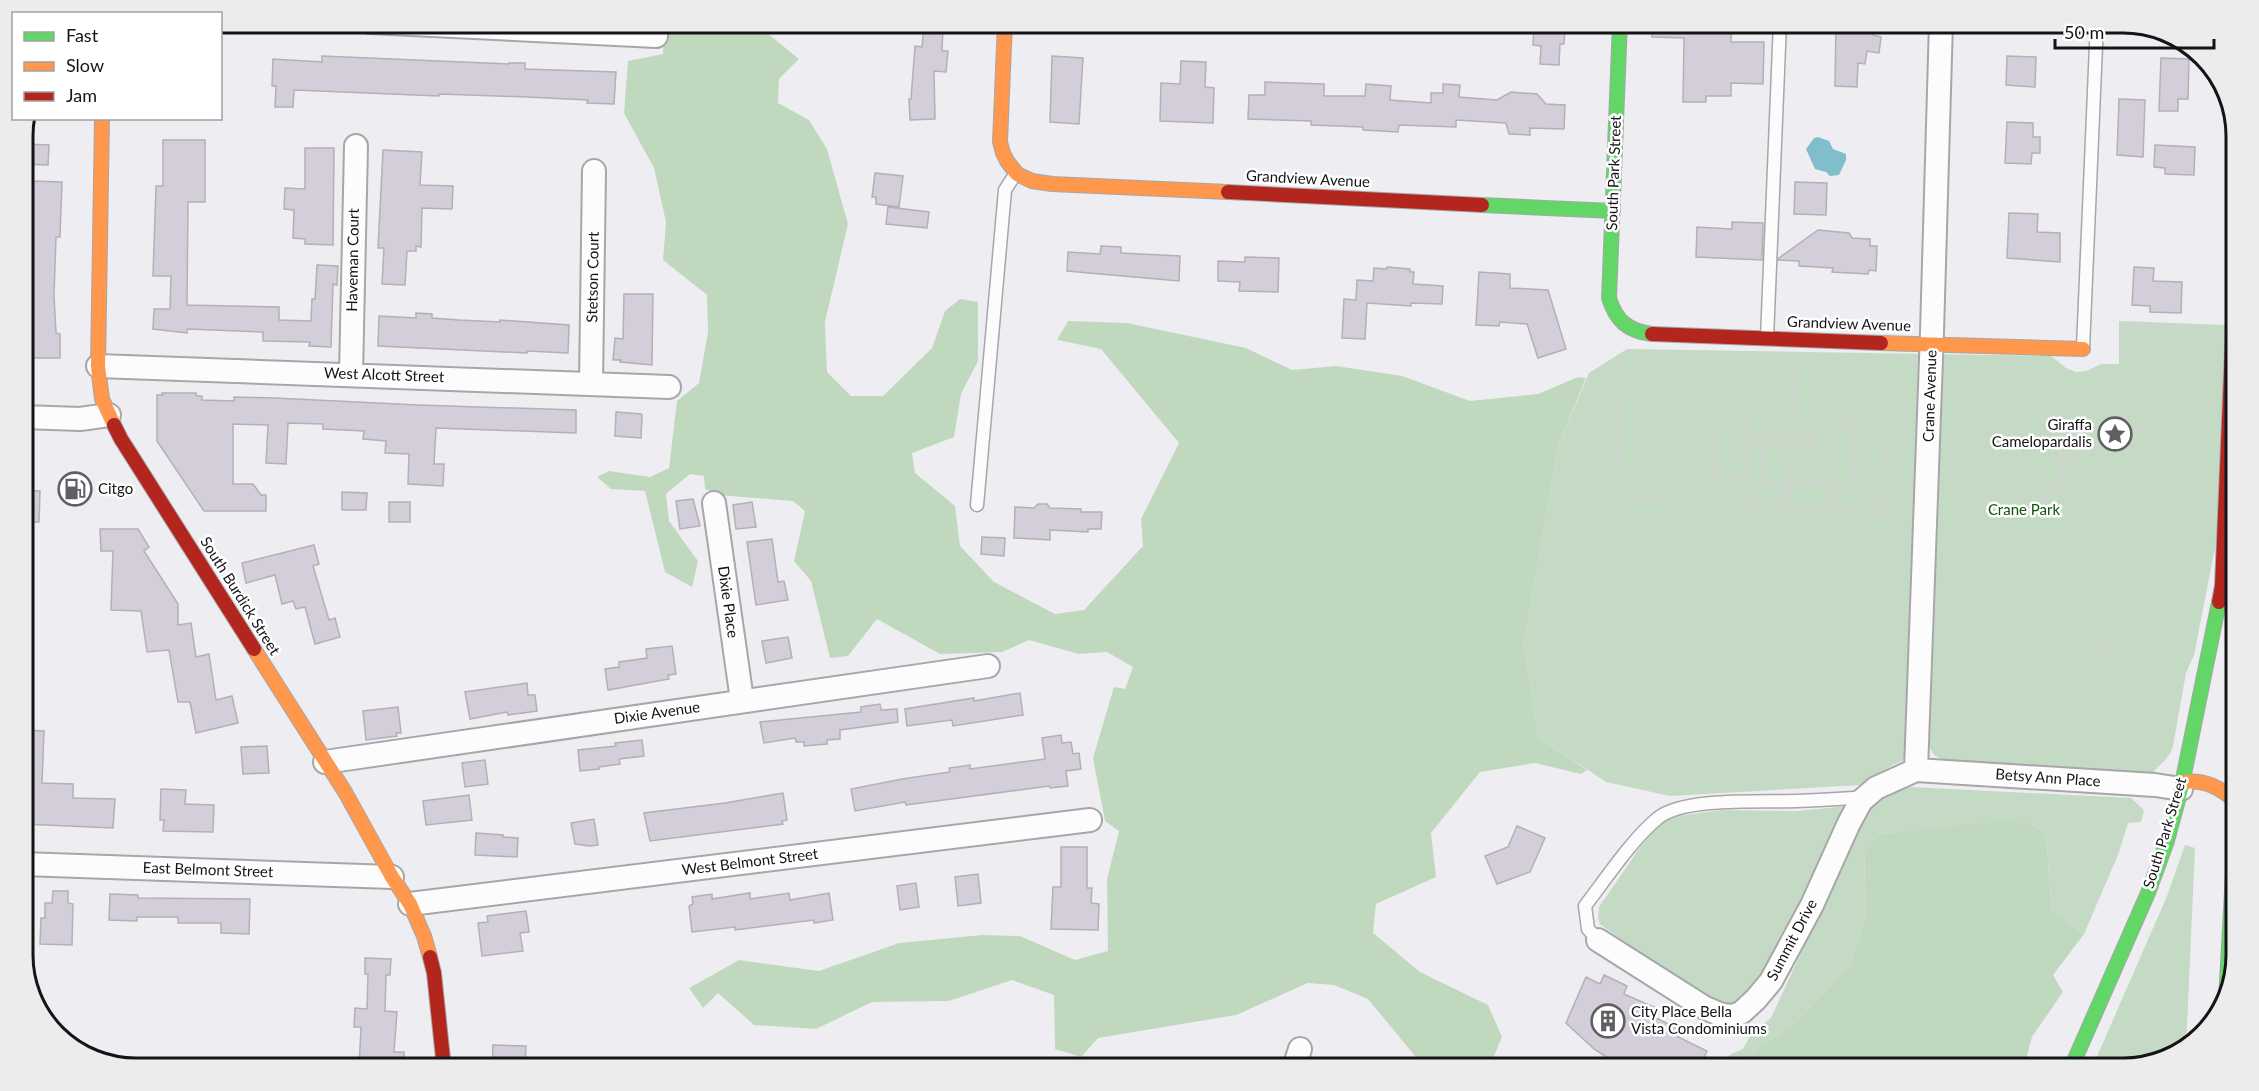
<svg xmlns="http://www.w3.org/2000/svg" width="2259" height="1091" font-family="Lato,sans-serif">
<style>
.green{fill:#c5dac4}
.forest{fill:#c0d9be}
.water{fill:#80becb}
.building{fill:#d4cdda;stroke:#b2b1b4;stroke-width:1.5}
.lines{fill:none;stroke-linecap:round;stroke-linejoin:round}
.lane-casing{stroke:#a7a7aa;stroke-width:15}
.street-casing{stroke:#a7a7aa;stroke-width:26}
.fast-casing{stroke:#a7a7aa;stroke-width:16}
.slow-casing{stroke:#a7a7aa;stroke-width:16}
.jam-casing{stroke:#a7a7aa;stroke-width:16}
.path{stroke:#d2d2d3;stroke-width:4;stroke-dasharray:3 3;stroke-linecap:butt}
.lane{stroke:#fcfcfd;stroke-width:12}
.street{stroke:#fcfcfd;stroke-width:22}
.fast{stroke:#63d668;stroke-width:14}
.slow{stroke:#ff974d;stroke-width:14}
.jam{stroke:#b3261e;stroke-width:14}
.labels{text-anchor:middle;stroke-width:5;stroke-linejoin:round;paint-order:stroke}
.street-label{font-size:15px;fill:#141417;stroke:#fff}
.poi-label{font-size:15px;fill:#141417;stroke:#fff;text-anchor:start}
.park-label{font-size:15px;fill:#13510a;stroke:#fff}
.rim{fill:none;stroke:#141417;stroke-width:3}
</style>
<rect width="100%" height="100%" fill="#eeeef2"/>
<path class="green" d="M2119 321 2225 325 2216 543 2194 655 2186 673 2173 746C2169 760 2160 763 2153 773L1944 760 1934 755 1930 748 1893 765 1860 785 1670 796 1606 782 1538 737 1524 644 1558 446 1589 373 1627 349 2051 356 2066 368 2076 372 2086 371 2101 364H2119Z
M1912 787 2131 798 2144 810 2141 822 2128 823 2118 855 2084 934 2052 910 2046 835 2031 823H1998L1880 834 1864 851 1866 918 1849 966 1795 1023 1728 1068H1719C1721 1057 1734 1053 1743 1049L1751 1034 1771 1018 1868 808 1893 790Z
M1847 806 1761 978 1751 993 1732 1006 1707 1002 1600 924 1598 918 1599 907 1641 846 1661 822 1676 816 1723 810 1798 811Z
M2185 845 2195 848 2186 1049 2124 1068H2092L2167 896Z"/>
<path class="forest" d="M664 23H762L761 28 799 59 779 79 778 103 809 120 827 149 848 224 825 322 827 372 851 396H883L932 348 945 311 960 299 978 302V361L961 394 954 437 912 453 915 473 955 506 960 546 994 582 1055 614 1084 610 1143 546 1141 519 1179 443 1101 349 1057 340 1068 321 1127 323 1246 348 1292 370 1336 366 1402 376 1470 401 1538 394 1578 377 1586 378 1558 446 1524 644 1538 737 1587 770 1581 774 1535 763 1480 772 1431 833 1436 877 1376 904 1373 933 1420 972 1488 1005 1502 1037 1489 1068H1433L1415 1056 1368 999 1334 985 1308 983 1236 1015 1098 1038 1081 1057 1055 1049 1054 995 1012 980 949 1001 872 1002 816 1029 754 1025 718 993 703 1008 689 988 739 960 819 971 899 943 982 935 1020 936 1075 960 1108 951 1107 879 1119 831 1105 821 1093 758 1114 687 1125 689 1133 667 1107 652 1079 654 1029 640 1002 652 940 654 877 619 848 656 830 658 811 581 794 561 805 511 793 501 719 495 705 489 704 476 690 474 666 494 669 521 698 561 692 587 665 572 645 491 611 489 597 477 609 471 650 477 669 468 677 401 699 383 708 332 707 295 663 260 666 222 654 168 624 113 628 61 663 54Z
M1998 822 2031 823 2046 835 2052 910 2084 934 2053 975 2063 992 2032 1037 2024 1068H1728L1795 1023 1849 966 1866 918 1864 851 1880 834Z"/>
<path class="water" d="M1818 137 1829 141 1833 149 1846 154V160L1839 175 1830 176 1826 172 1815 169 1806 149 1814 138Z"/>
<path class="building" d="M1652 22H1732L1731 42H1764L1763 84 1731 83V96H1706V102H1683L1684 38 1652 37Z
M1836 22 1872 26 1873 35 1881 37 1879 53 1867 51 1865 64 1858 63 1857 87 1835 86Z
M924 24 941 25 943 27 942 51H948L946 72 934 71 935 119 910 120 909 99H911L915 46 922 47Z
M1534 25 1565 27 1564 44H1560L1559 65 1540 64 1541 46 1533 45Z
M322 56 509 64V63H525V69L616 72 614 104 587 103 588 100 527 97 439 94V96L294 90 293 107H275L276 86H272L273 59 322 62Z
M1052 56 1083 58 1079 124 1050 122Z
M2007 56 2036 57 2035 87 2006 85Z
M2161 58 2189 59 2188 99H2178V111H2159Z
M1181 61 1206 62 1205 87 1214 88 1213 123 1160 121 1161 83 1180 84Z
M1265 82 1324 84V96H1365L1366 84 1391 86 1390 100 1431 103V93H1443V84L1460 85 1459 97 1497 100 1511 92 1537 94 1546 104 1565 105 1564 129 1530 128V135L1509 134 1506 123 1456 120V127L1399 125 1398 132 1363 130V127L1311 125V121L1248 119 1249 95H1265Z
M2119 99 2145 100 2143 157 2117 155Z
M2007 122 2033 123V137H2040V153H2032L2031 164 2005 163Z
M163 140H205V202H188L187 305 279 307V320L311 321 312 299H315L317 265 338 266 337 285 333 284 331 347 309 346 310 342 263 341V332L187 329V333L153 329 154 309H170L171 276H153L156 186H163Z
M23 144 49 145 48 165 23 164Z
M2155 145 2195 147 2194 175 2165 174V168L2154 167Z
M305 148H334L333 245 305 244V239L293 238 294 210 284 209 285 188 305 189Z
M383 150 422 152 420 185 453 186 452 209 422 208 421 247 416 246V251H407L405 285 382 284 384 248H378Z
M875 173 903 176 899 207 876 204V197H872Z
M32 181 62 182 60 237H56L54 296 56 333 60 334V358H23V216L31 217Z
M1795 182 1827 183 1826 215 1794 214Z
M888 207 929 212 927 228 886 224Z
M2009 213 2038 214 2037 232 2060 233V262L2007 258Z
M1732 222 1763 223 1762 260 1696 257 1697 227 1732 229Z
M1818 230 1849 233 1852 238 1870 239V246H1877L1876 271 1869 270 1868 274 1832 272 1833 268 1799 266V261L1778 260 1779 258Z
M1101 246 1121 247V253L1180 256 1179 281 1067 271 1068 252 1100 254Z
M1245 257 1279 258 1278 292 1239 291 1240 282 1218 281V261L1245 262Z
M1387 267 1410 269V272H1414L1413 284 1443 286 1442 304 1411 303V306L1367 303 1365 339 1342 338 1344 299 1356 300 1357 280 1373 281 1374 268 1387 269Z
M2134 267 2154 268 2153 281 2182 282 2181 313 2150 312V306L2132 305Z
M1479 272 1510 274V288L1548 290 1566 349 1538 358 1527 324 1500 322 1499 326 1476 325Z
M624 294H653L652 365 620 362 621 360H613L615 338 623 339Z
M416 313 432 314V318L459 320 500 322V320L569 325 568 353 527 351V353L378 346 379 316 416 318Z
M162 393H196V396H202V400L234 401V397L275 398 418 405 576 410V433L436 428 434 464H444L443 486 408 484 409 454 385 453 386 441 363 439 364 431 323 429V424L288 423 286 464 266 463 268 425 233 424V484H253L261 495H266V511H204L157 441V395H163Z
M616 412 641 414 642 415 641 438 615 436Z
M23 490 40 491 39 522H23Z
M342 492 367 493 366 510H342Z
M693 499 700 526 680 529 676 501Z
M389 502H410V522H389Z
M752 502 756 527 736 529 733 505Z
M1038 504H1047L1050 508 1081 509V512H1102L1101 529H1088V532L1050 530V540L1014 538 1015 507 1034 508Z
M100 529H138L149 547 144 551 178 604V625L191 623 196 657 209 654 216 700 232 696 238 723 196 733 190 702H178L169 650 147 652 141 611 111 610 113 551H101Z
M982 537 1005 538 1004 556 981 554Z
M772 539 778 582 784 581 788 600 756 605 747 542Z
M314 545 319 564 313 566 329 620 335 618 340 637 315 644 305 607 296 609 293 601 282 604 275 575 246 583 242 563Z
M788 637 792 658 766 663 762 641Z
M672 646 676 674 668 675 669 679 608 690 605 669 619 667V662L647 658 646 649Z
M527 683 528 695H535L537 711 508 715 507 712 470 719 465 692Z
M1020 693 1023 715 953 726 952 720 907 726 905 709 974 698V701Z
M880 704 881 710 897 709 898 722 840 730V739L827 740V744L804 746V742H796L795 738 764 743 760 722 861 712V707Z
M398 707 401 733H396L397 736 366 740 363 711Z
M23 730 44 731 42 783 73 784V798L115 799 113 828 23 824Z
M1061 735 1062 743 1071 742 1073 754 1079 753 1081 769 1066 771 1068 786 1050 788 1049 786 906 805 905 802 855 811 851 789 902 779 950 772 949 768 970 765V769L1045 759 1042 738Z
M642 740 644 756 619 759 620 764 599 767V769L580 771 578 750 616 746 615 743Z
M267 746 269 773 243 774 241 747Z
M485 760 488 784 465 787 462 763Z
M161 789 186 790 185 804 214 805 213 832 163 831 164 820H160Z
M783 793 787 820 782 821 783 824 650 841 644 813 725 803Z
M469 795 472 820 426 825 423 801Z
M594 819 598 845 589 846 575 844 571 823Z
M1517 826 1545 838 1530 872 1497 884 1485 856 1508 847Z
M476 833 503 835V837L518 838 517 857 475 855Z
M1061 847H1087V888H1092L1091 903 1099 904 1098 930 1051 929 1053 887H1061Z
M978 874 981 903 958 906 955 877Z
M916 883 919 907 900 910 897 886Z
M53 891H68V903L73 904 72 945 40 944 41 918H45V903H52Z
M750 893V899L789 893 790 900 829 893 833 920 814 923V920L735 930V927L692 932 689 906 693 904 692 897 712 894V899Z
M110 894 138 895V898L250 899 249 934 221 933V923H178V917H137V921L109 920Z
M526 911 529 932 520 933 523 951 482 956 478 923 488 922 487 916Z
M365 958 391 959 390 975H386L385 1011 397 1012 394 1052H404V1068H359L361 1027H354L355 1008 367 1009 368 974H365Z
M1604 975 1627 986 1624 994 1654 1007 1650 1015 1681 1030 1678 1037 1707 1051 1699 1068H1623L1594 1049 1566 1023 1586 977 1600 984Z
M493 1045 526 1046 525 1068H492Z"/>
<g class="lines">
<g class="lane-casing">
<path id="lane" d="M1767 338 1780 22
M2083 348 2097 22
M977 505 1005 190 1016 173
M1598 940 1588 929 1585 906C1605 880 1633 838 1658 818 1683 797 1764 802 1797 801 1820 800 1843 799 1866 797"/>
</g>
<g class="street-casing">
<path id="street" d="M370 22 656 36
M98 366 669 387
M351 374 356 146
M591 383 594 171
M23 417 80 419 109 415
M714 503 742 700
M325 762 988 666
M1916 770 1932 332 1941 22
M23 864 392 877
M410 904 1090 820
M1598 940 1705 1008 1722 1015 1734 1016 1742 1012 1756 999 1771 981 1812 905 1849 823 1861 801 1876 788 1916 770 2155 785 2181 789
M1294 1068 1300 1049"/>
</g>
<g class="fast-casing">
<path id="fast" d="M1620 22 1609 298C1616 321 1628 331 1652 334
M1482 205 1613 211
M2226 1000 2236 819
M2071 1068 2148 893 2167 841 2181 789 2219 602"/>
</g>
<g class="slow-casing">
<path id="slow" d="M1005 22 1000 142 1003 153 1007 161 1017 174 1032 181 1052 184 1228 192
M102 118 98 366 102 399 114 425
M1881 343 2083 349
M254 649 345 792 392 877 410 904 424 936 430 957
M2182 782C2204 779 2220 787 2236 802"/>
</g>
<g class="jam-casing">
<path id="jam" d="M1228 192 1482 205
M1652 334 1881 343
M114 425 121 439 254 649
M2219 602 2222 586 2236 252
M430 957 434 973 444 1068"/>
</g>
<path class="path" d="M2124 323 2207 327
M1621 359 1617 476 1619 485 1632 499 1884 513
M1950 396 1985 410 2018 409 2032 411 2063 433 2100 443 2133 431 2149 420 2159 411 2173 374 2181 364 2195 353 2207 348
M2058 430 2063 452 2061 476
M1715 434 1713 478 1853 486 1856 412
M1747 436 1814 438
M2120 436 2122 382
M1762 481 1764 436
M1812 483 1814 425 1856 428
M1746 505 1748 415
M1789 508 1795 368
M1831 510 1833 484
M1906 513H1884C1884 490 1878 456 1893 438L1909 437
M1944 529C1986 539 1997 482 2032 473L2054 485
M2103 652C2112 651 2121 648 2128 641 2140 630 2160 597 2167 582 2176 563 2176 546 2200 541
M2030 743C2051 741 2071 731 2085 714 2097 700 2103 682 2104 664 2106 627 2077 597 2044 586 2034 583 2022 584 2013 578 2005 573 1997 562 1995 552 1994 545 1996 537 1998 530 2006 505 2032 508 2048 494 2055 488 2059 478 2064 471 2073 459 2087 450 2100 443"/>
<use href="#lane" class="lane"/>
<use href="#street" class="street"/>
<use href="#fast" class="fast"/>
<use href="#slow" class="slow"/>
<use href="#jam" class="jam"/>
</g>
<defs>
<g id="sight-ring" transform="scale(1.725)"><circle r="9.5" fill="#fff" stroke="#606064" stroke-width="1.5"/><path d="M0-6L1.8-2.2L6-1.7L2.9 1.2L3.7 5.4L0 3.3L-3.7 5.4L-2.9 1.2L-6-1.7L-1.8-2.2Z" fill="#606064"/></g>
<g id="fuel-ring" transform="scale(1.725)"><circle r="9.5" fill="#fff" stroke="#606064" stroke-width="1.5"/><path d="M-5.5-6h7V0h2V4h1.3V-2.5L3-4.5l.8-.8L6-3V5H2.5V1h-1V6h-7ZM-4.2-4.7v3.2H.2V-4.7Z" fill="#606064"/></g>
<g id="building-ring" transform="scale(1.725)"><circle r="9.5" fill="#fff" stroke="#606064" stroke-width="1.5"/><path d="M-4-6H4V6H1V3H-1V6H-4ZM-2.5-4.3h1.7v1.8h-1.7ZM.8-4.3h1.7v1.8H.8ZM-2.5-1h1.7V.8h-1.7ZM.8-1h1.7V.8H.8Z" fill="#606064"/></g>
</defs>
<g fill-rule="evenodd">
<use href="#sight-ring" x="2115" y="434"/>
<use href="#fuel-ring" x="75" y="489"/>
<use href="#building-ring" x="1608" y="1021"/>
</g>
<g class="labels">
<g class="street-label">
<text transform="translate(1614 173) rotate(-88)" y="5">South Park Street</text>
<text transform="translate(1308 179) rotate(3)" y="5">Grandview Avenue</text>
<text transform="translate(353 260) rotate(-89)" y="5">Haveman Court</text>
<text transform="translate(593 277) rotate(-89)" y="5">Stetson Court</text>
<text transform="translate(1849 324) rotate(2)" y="5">Grandview Avenue</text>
<text transform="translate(384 375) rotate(2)" y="5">West Alcott Street</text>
<text transform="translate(1930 396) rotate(-88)" y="5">Crane Avenue</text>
<text transform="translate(240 596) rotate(58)" y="5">South Burdick Street</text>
<text transform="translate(728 602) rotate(82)" y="5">Dixie Place</text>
<text transform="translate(657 713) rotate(-8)" y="5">Dixie Avenue</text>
<text transform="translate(2048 778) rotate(4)" y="5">Betsy Ann Place</text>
<text transform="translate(2165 833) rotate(-73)" y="5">South Park Street</text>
<text transform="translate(750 862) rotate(-7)" y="5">West Belmont Street</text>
<text transform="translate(208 870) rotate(2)" y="5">East Belmont Street</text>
<text transform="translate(1792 940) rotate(-62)" y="5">Summit Drive</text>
</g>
<g class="poi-label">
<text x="2092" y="430" text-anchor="end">Giraffa<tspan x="2092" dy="17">Camelopardalis</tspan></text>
<text x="98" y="494">Citgo</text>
<text x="1631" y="1017">City Place Bella<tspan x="1631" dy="17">Vista Condominiums</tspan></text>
</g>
<g class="park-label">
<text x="2024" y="515">Crane Park</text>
</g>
</g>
<path d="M0 0H2259V1091H0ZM136 33H2123A103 103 0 0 1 2226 136V955A103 103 0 0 1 2123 1058H136A103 103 0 0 1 33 955V136A103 103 0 0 1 136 33Z" fill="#ececec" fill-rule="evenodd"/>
<path class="rim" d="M136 33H2123A103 103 0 0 1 2226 136V955A103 103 0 0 1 2123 1058H136A103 103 0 0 1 33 955V136A103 103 0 0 1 136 33Z"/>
<rect x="12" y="12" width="210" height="108" fill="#ffffff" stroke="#a1a1a2" stroke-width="1.5"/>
<rect x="24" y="32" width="30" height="9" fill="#63d668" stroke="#a1a1a2" stroke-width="1.5"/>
<text x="66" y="42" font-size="18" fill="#141417">Fast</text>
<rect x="24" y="62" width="30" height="9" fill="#ff974d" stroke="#a1a1a2" stroke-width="1.5"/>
<text x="66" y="72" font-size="18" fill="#141417">Slow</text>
<rect x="24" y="92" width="30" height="9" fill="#b3261e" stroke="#a1a1a2" stroke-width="1.5"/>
<text x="66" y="102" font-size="18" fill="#141417">Jam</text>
<path d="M2055 39v9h159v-9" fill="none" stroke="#141417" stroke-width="3"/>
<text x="2064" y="39" font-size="18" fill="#141417" stroke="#ffffff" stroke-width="4.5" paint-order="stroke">50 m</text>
</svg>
